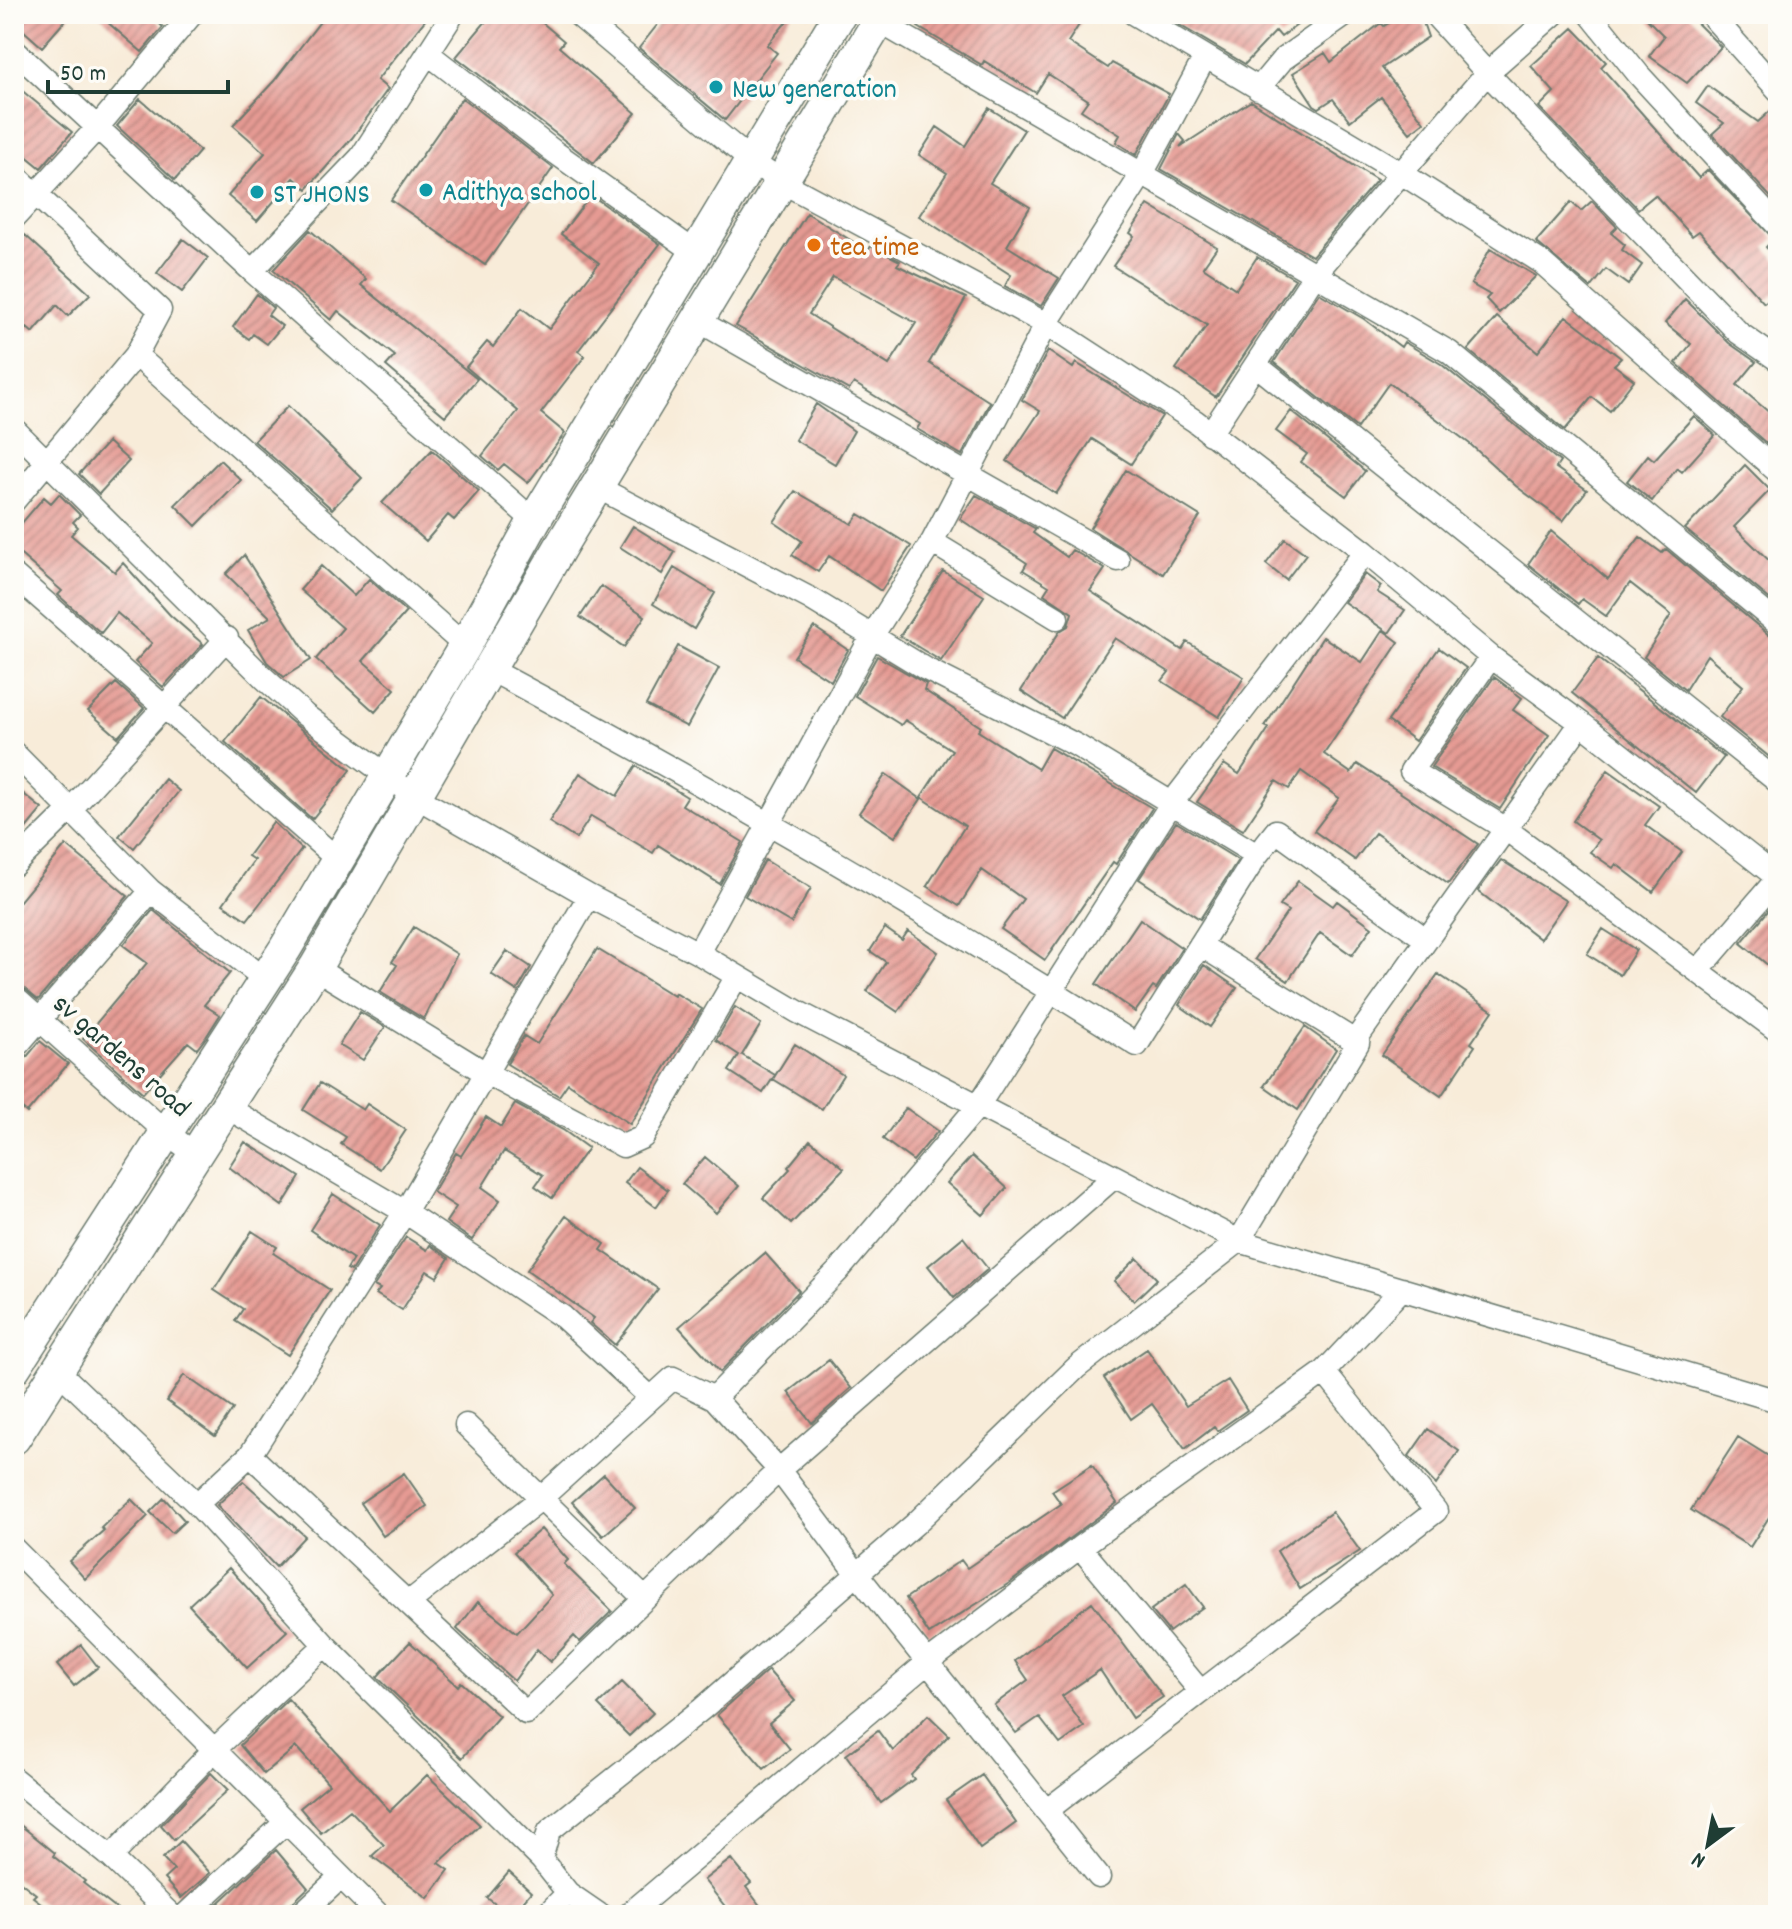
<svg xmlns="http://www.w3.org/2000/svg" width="1792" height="1929" font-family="Dekko,sans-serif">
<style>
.building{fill:url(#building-hatch);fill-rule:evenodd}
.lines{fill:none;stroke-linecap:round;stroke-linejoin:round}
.minor-casing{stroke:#6b7a6e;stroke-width:25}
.secondary-casing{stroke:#6b7a6e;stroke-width:35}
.minor{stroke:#fff;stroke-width:22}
.secondary{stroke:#fff;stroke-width:32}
.culture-dot{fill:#0f9aa8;stroke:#fdfcf7;stroke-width:3}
.food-dot{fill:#e8710a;stroke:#fdfcf7;stroke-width:3}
.labels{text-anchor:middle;stroke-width:7;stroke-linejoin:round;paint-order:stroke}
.culture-label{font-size:28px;fill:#0d838f;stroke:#fdfcf7;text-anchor:start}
.food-label{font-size:28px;fill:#c56008;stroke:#fdfcf7;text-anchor:start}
.street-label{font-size:28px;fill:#1f3d34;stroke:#fdfcf7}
</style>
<defs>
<pattern id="building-hatch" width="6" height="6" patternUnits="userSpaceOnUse" patternTransform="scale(2)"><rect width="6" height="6" fill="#e59a93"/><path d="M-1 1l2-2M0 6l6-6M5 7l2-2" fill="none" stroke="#b97f79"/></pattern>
</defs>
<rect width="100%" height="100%" fill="#fdfcf7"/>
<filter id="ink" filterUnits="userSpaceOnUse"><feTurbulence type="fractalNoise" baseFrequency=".0125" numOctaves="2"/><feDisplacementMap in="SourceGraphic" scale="16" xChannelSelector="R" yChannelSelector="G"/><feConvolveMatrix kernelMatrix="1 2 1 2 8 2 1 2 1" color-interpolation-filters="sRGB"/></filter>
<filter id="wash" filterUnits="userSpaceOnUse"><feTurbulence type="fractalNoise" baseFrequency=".006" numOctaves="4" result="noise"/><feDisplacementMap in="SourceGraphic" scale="32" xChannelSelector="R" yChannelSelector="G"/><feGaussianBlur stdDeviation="1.8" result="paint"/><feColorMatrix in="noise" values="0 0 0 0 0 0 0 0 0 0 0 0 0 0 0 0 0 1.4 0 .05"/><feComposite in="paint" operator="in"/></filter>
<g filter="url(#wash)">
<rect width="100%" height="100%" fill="#f8ecd9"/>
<g id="blocks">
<path class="building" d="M14 14H71L42 47 14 22Z
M98 14H149L163 27 142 52Z
M326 14H430L377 80 388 89 352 138 307 189 294 178 257 221 228 196 265 153 233 125 274 81Z
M492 14H532L564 41 559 47 636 113 594 163 456 57Z
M666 14H793L767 45 777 53 725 120 639 48Z
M926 14H1086L1068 42 1108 68 1112 63 1169 94 1136 155 1116 142 1120 135 1081 110 1088 100 1048 74 1036 93 984 61 982 65 918 27Z
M1161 14H1312L1281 37 1276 31 1245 64Z
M1404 14H1420L1428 37 1382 68 1424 122 1410 133 1381 97 1350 121 1333 99 1319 108 1314 105 1293 73 1325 53 1331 62 1381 23 1384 26Z
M1642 14H1688L1721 47 1687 83 1649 56 1664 36Z
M1573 28 1606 62 1601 67 1699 178 1708 170 1774 239 1766 247 1778 262V292L1764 303 1699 231 1692 236 1655 195 1638 209 1539 107 1554 92 1531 66Z
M14 84 72 132 41 168 14 146Z
M1708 86 1758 122 1778 104V205L1712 134 1724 123 1696 103Z
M462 98 553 168 485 265 391 200Z
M140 99 200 151 175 180 117 126Z
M1251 101 1377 180 1312 256 1161 169 1179 134 1185 141 1180 147Z
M989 108 1024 130 990 183 1030 207 1007 246 1059 278 1041 306 1005 286 1011 275 919 216 947 173 919 155 937 127 965 146Z
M591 195 660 244 578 351 585 356 541 413 565 433 528 483 504 464 498 470 482 456 518 411 466 367 487 342 493 347 522 308 549 329 599 263 561 234Z
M1592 201 1617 227 1611 233 1625 245 1622 250 1642 265 1628 285 1606 269 1591 288 1536 242 1571 202 1581 211Z
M1148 205 1217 247 1203 267 1236 289 1257 257 1295 279 1216 397 1176 369 1207 325 1113 266 1134 236 1130 233Z
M807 213 868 251 871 246 900 261 897 265 966 298 929 363 990 402 962 455 917 429 920 424 854 383 849 390 736 326ZM833 277 916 323 889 365 809 314Z
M310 230 366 279 361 285 477 379 445 416 386 366 395 356 338 311 331 320 273 270Z
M25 235 90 294 68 316 57 305 33 333 27 328 14 343V248Z
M183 239 208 258 182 292 157 273Z
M1490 249 1536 276 1499 313 1486 299 1490 295 1471 284Z
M1319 293 1364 319 1401 347 1404 342 1441 364 1560 462 1556 468 1587 490 1563 521 1516 486 1470 444 1389 383 1357 428 1274 362Z
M257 294 273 308 268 315 282 326 267 344 253 334 249 339 233 327Z
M1685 299 1729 343 1756 362 1737 385 1778 420V431L1767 444 1676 363 1691 344 1665 323Z
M1566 316 1621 358 1614 365 1634 380 1610 411 1592 397 1565 430 1468 350 1497 317 1538 352Z
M1048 351 1073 368 1076 363 1162 416 1131 464 1092 439 1056 494 1007 461 1040 411 1022 400Z
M816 404 854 431 835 464 795 440Z
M288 406 362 478 332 509 254 441Z
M1291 411 1365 471 1346 496 1301 462 1307 454 1276 431Z
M1694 416 1715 435 1682 472 1677 468 1652 501 1627 481 1648 455 1654 460Z
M108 442 129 461 99 494 79 474Z
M432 450 479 491 454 520 448 515 426 541 382 503Z
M220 460 241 480 196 526 175 505Z
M1745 465 1770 490 1734 527 1778 569V606L1685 529Z
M1126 470 1200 516 1163 574 1090 528Z
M795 491 852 524 859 514 911 546 881 591 829 556 818 572 792 555 802 541 774 522Z
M59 494 80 515 73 522 78 527 71 535 115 572 123 563 170 615 203 644 163 687 135 662 152 643 117 613 101 633 58 595 62 591 14 549V532L44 497 51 503Z
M976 495 1036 529 1033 533 1067 557 1072 550 1105 569 1090 591 1182 650 1187 642 1244 677 1219 717 1162 681 1169 672 1115 638 1062 718 1021 691 1060 631 1068 626 1072 613 1044 594 1049 586 1023 570 1027 563 960 519Z
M633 526 675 552 662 574 620 547Z
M1551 531 1608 579 1640 537 1662 553 1666 549 1769 635 1778 638V764L1720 717 1743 686 1707 655 1685 690 1644 657 1671 615 1630 583 1606 616 1582 599 1578 604 1528 564Z
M1285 539 1306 554 1286 580 1266 564Z
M244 555 311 660 284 677 267 662 248 630 270 617 226 574Z
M321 566 354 596 369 579 406 612 363 661 395 689 375 712 316 659 343 628 300 590Z
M674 568 715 593 694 629 653 604Z
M943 571 984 596 941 661 900 636Z
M1365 574 1381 586 1377 592 1405 610 1389 633 1344 602Z
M601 586 645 616 624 647 580 617Z
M814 627 848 650 831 681 794 657Z
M1383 630 1399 642 1324 754 1351 773 1357 764 1478 844 1448 884 1375 833 1355 860 1314 831 1339 798 1301 771 1289 789 1276 781 1243 830 1197 802 1224 764 1239 774 1269 728 1265 726 1323 637 1362 662Z
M678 646 719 668 687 727 646 705Z
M1439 648 1466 668 1415 741 1388 721Z
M877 656 926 684 924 690 981 727 978 731 1038 769 1050 748 1152 808 1116 864 1113 862 1045 960 1001 929 1023 899 982 870 959 906 927 886 965 826 921 797 952 750 905 720 901 725 855 696Z
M1598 658 1724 757 1696 793 1572 693Z
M1494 677 1522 698 1513 710 1549 735 1500 809 1431 767Z
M116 683 144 708 118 737 88 711Z
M261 697 351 770 312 819 225 742Z
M636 766 687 797 682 805 743 842 720 884 658 845 653 853 591 816 576 839 549 822 580 773 617 796Z
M1608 770 1659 806 1645 825 1682 852 1653 892 1616 864 1613 868 1590 852 1599 840 1573 821Z
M886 774 921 799 895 837 859 813Z
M165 779 179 791 134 848 119 836Z
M14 786 42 809 14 843Z
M273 822 302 849 247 920 223 904 254 860 248 856Z
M1176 822 1238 860 1200 919 1139 879Z
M66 845 128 896 38 1000 14 980V908Z
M765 860 811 888 791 923 745 896Z
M1501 860 1566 901 1540 939 1478 891Z
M1298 881 1333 906 1337 901 1372 927 1352 955 1320 933 1288 981 1255 959 1288 911 1280 906Z
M1778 899V954L1769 966 1741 943Z
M153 910 230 973 204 1005 220 1015 206 1037 197 1049 188 1042 143 1093 83 1039 147 963 123 945Z
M1140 919 1182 948 1156 989 1153 987 1135 1012 1096 984Z
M414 927 457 954 424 1019 380 992 397 965 392 962Z
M885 928 902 940 908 931 938 952 898 1012 867 991 886 962 870 951Z
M1603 929 1636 950 1620 975 1587 954Z
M597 949 674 996 675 993 702 1009 630 1124 568 1083 559 1096 507 1064 524 1036 537 1044Z
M507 951 531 967 517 991 491 974Z
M1204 965 1237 988 1210 1027 1179 1005Z
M1438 974 1493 1011 1471 1043 1475 1046 1441 1096 1382 1055Z
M735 1007 761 1024 742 1055 775 1075 763 1093 729 1071 739 1055 716 1040Z
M360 1012 385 1027 363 1060 339 1045Z
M1305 1027 1336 1049 1298 1110 1264 1086Z
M40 1041 68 1064 27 1113 14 1102V1072Z
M795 1044 843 1075 822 1109 773 1079Z
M320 1083 363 1110 367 1104 406 1130 380 1169 341 1144 346 1137 303 1110Z
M515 1104 563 1130 588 1148 552 1198 535 1186 543 1175 504 1151 482 1187 500 1200 472 1240 446 1222 456 1207 433 1192 456 1153 461 1156 486 1117 501 1127Z
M906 1108 938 1131 913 1161 883 1139Z
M810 1140 844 1168 791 1224 763 1198 790 1169 788 1167Z
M245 1142 300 1177 282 1206 229 1167Z
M972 1156 1007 1188 983 1215 947 1183Z
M705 1157 739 1186 716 1213 682 1184Z
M637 1167 668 1190 656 1207 625 1183Z
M333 1194 380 1225 351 1271 347 1269 353 1259 310 1230Z
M566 1216 605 1244 601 1250 658 1289 615 1345 590 1323 594 1318 527 1270Z
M252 1231 277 1247 273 1253 330 1290 288 1355 235 1321 243 1309 214 1290Z
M406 1237 427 1250 430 1245 449 1258 437 1277 427 1271 402 1310 376 1294 380 1289 374 1286Z
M963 1237 988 1269 954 1298 928 1266Z
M765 1253 799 1291 720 1372 679 1327Z
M1137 1258 1157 1279 1134 1301 1114 1281Z
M1147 1349 1186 1406 1228 1380 1247 1410 1217 1431 1214 1427 1185 1449 1152 1404 1131 1419 1104 1378Z
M829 1360 851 1388 812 1423 788 1392Z
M184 1375 233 1409 215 1436 167 1401Z
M1428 1429 1459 1451 1436 1485 1409 1456Z
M1738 1437 1778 1462V1503L1750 1547 1691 1510Z
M1092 1465 1117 1503 1011 1582 929 1634 906 1598 961 1560 967 1568 1061 1504 1052 1491Z
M404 1473 427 1506 383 1536 360 1503Z
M604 1474 635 1508 603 1536 572 1502Z
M243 1481 305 1536 276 1567 217 1505Z
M164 1498 185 1521 172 1533 150 1512Z
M131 1499 148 1516 85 1579 69 1561 104 1530 101 1528Z
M1332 1512 1360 1551 1300 1589 1277 1551Z
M541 1529 568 1560 564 1564 612 1611 580 1642 574 1636 550 1662 537 1649 514 1681 457 1629 478 1602 517 1633 552 1595 514 1552Z
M229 1568 287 1631 247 1668 189 1605Z
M1186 1584 1203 1607 1169 1632 1151 1610Z
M1092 1602 1163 1697 1132 1718 1100 1670 1062 1696 1084 1727 1060 1744 1039 1717 1016 1733 994 1705 1028 1680 1015 1661Z
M410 1642 458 1686 461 1682 499 1716 462 1758 377 1677Z
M81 1645 98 1667 74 1686 57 1665Z
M768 1670 795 1701 769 1723 790 1749 764 1769 717 1715Z
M622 1682 653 1713 629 1736 598 1705Z
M288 1699 390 1811 427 1775 480 1825 439 1863 449 1870 428 1898 372 1856 384 1845 350 1810 321 1833 300 1808 329 1784 296 1747 264 1774 240 1745Z
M928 1715 949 1735 911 1775 914 1779 881 1803 846 1755 878 1731 893 1751Z
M211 1773 228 1790 174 1840 161 1825Z
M982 1775 1016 1823 980 1849 946 1800Z
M14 1820 55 1853 53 1856 85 1881 83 1883 124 1915H57L33 1897 36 1894 14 1877Z
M181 1841 210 1873 181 1898 164 1879 174 1870 163 1858Z
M276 1850 308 1888 290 1905 286 1915H206Z
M731 1859 751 1883 746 1887 767 1915H732L704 1880Z
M509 1872 531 1892 511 1915 487 1898Z"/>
</g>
</g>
<g filter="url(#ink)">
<use href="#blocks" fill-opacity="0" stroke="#6b7a6e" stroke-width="2"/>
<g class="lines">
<g class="minor-casing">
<path id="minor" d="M577 14 751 161 782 182 1046 324 1195 421 1365 552 1491 657 1581 723 1778 878
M1134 14 1401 173 1541 262 1778 472
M1434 14 1487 73 1739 333 1778 360
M1590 14 1639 75 1778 226
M1710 14 1778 90
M878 21 1449 352 1778 624
M14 50 252 271 534 521
M430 55 556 153 695 252
M1258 89 1283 59 1347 14
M14 174 160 310 136 355 14 501
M14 218 96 129 192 14
M252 271 361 157 453 14
M697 320 1118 560
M136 355 465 646
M1256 365 1778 782
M14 429 264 678 305 715 416 797 589 896 698 953 798 1012 1239 1241 1778 1401
M1210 434 1315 274 1487 73 1554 14
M597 487 811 599 926 669 1076 745 1257 855
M932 542 1057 618
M14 575 337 859
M1491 657 1411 771 1503 827 1778 1031
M491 670C710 787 927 912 1137 1045L1257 855 1276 831 1424 938
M14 753 151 891 265 979
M14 865 72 808 227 638
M1200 945 1358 1043
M698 953 872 636 932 542 1046 324 1142 174 1205 57
M315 968 484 1072 623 1146 643 1137 737 976
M1698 971 1778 878
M14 997 167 1133 195 1154
M14 1049 151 891
M228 1108 405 1212 563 1317 650 1397
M57 1370 197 1504 325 1645 541 1859
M714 1398 839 1270 978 1106 1171 804 1365 552
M466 1425 645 1599
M250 1455 526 1713 779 1470 1114 1177
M197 1504 250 1455 405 1212 589 896
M1080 1547 1201 1692
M14 1549 379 1915
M408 1603 539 1500 673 1378 714 1398 779 1470 857 1574 1099 1877
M14 1779 111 1857 171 1915
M1046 1811 1436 1511 1324 1372
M111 1857 214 1750 325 1645
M568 1893 600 1915
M185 1915 286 1822
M300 1915 341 1877
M546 1915 568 1893 541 1859 549 1831 702 1709 915 1524 1076 1368 1239 1241 1358 1043 1359 1035 1581 723
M628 1915 927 1663 1080 1547 1324 1372 1402 1289"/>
</g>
<g class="secondary-casing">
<path id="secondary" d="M14 1368 285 949 465 646 534 521 840 14
M14 1438 315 968 565 539 883 14"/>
</g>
<use href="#minor" class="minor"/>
<use href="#secondary" class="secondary"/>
</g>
</g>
<g class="culture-dot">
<circle cx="716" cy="87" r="8"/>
<circle cx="426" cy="190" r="8"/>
<circle cx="257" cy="192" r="8"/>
</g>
<circle class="food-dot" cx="814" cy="245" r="8"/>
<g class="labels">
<g class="culture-label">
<text x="732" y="97">New generation</text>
<text x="442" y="200">Adithya school</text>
<text x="273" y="202">ST JHONS</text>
</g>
<g class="food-label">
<text x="830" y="255">tea time</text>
</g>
<g class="street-label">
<text transform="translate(123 1054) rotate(41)" y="10">sv gardens road</text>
</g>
</g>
<rect width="1792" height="1929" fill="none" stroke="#fdfcf7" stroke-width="48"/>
<g transform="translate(1708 1845) rotate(212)" stroke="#fdfcf7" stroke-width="6" paint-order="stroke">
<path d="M0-6L14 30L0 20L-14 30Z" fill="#1f3d34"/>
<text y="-12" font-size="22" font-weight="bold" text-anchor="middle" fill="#1f3d34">N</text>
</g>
<path d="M48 80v12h180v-12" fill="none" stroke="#1f3d34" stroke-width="4"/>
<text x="60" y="80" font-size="24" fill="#1f3d34" stroke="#fdfcf7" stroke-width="6" paint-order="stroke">50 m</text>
</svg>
